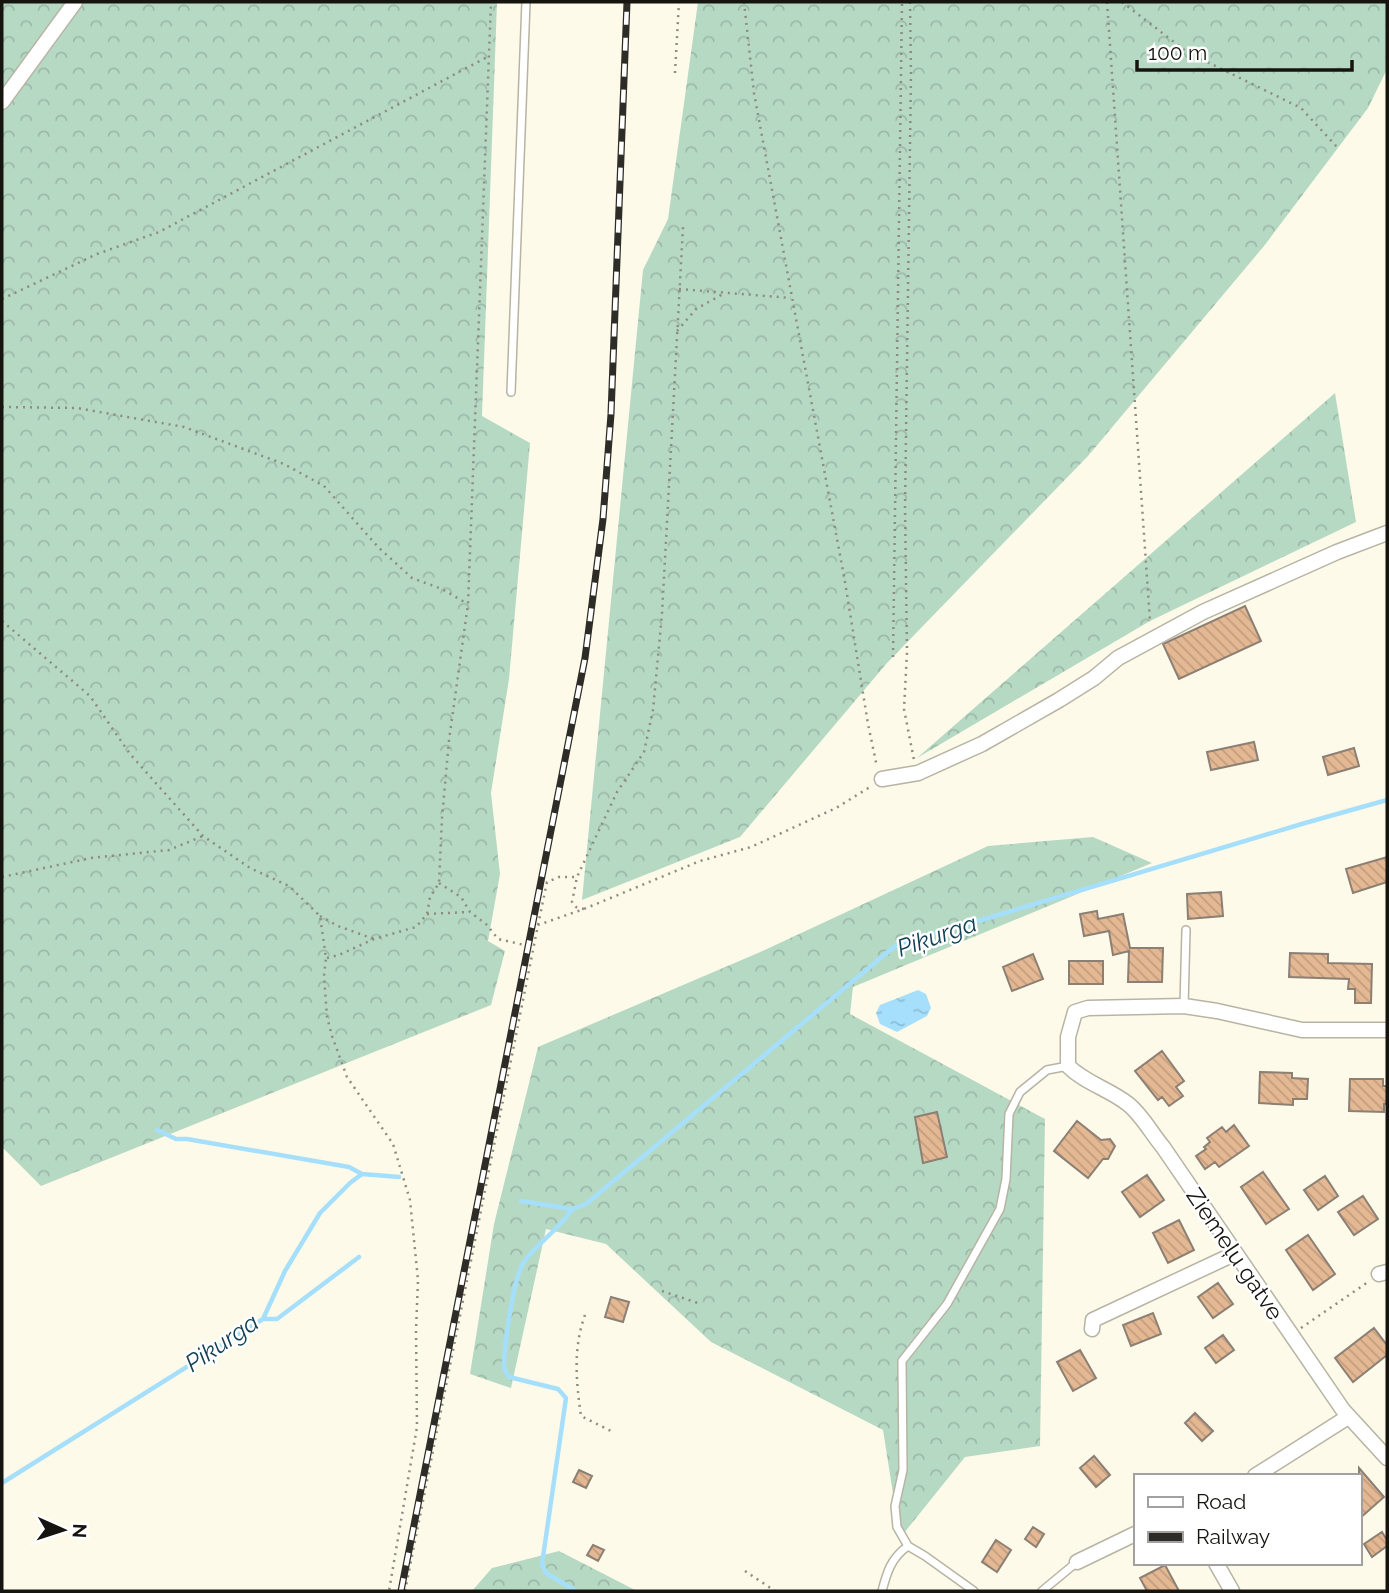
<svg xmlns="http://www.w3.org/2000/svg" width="1389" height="1593" font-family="Raleway,sans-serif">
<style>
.forest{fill:url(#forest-crowns)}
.water{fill:url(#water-ripples)}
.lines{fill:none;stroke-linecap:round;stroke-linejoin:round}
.stream{stroke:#a6dffc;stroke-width:4.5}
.building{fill:url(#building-back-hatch);stroke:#8c7f74;stroke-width:2}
.lane-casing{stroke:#b7b4a4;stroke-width:10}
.street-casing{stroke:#b7b4a4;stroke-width:17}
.path{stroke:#8e8b80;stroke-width:2.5;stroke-dasharray:2 5;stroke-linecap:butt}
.lane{stroke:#fff;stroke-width:7}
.street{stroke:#fff;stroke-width:14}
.rail-casing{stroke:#2e2c26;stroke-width:7}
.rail{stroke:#fff;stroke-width:4.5;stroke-dasharray:13;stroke-linecap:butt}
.labels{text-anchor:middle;stroke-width:5;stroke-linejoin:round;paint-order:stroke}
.street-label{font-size:23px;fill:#16140f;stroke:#fff}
.water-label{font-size:24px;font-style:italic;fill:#124156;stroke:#fff}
</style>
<defs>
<pattern id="forest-crowns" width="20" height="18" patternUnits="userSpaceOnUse" patternTransform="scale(1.75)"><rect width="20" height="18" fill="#b6d9c4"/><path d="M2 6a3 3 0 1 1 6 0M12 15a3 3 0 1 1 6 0" fill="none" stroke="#9cb9a7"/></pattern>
<pattern id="water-ripples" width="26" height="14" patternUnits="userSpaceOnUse" patternTransform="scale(1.75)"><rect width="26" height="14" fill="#a6dffc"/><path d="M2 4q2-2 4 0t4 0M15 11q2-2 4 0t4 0" fill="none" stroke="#8ebed7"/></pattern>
<pattern id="building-back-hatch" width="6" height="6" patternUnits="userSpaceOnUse" patternTransform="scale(1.75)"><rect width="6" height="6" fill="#e4b893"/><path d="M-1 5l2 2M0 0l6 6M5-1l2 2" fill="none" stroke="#c39d7e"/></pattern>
</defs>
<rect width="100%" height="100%" fill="#fdfae9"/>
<path class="forest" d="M2 2H497L482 416 530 443 509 679 491 793 500 874 488 941 505 951 491 1005 41 1186 2 1147Z
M698 2H1387V69L1368 108 1264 246 1088 456 887 663 740 837 582 900 643 270 668 219Z
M1335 393 1356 522 1150 621 917 758Z
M1093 837 1152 863 853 987 850 1014 1045 1119 1040 1446 965 1457 900 1538 883 1430 711 1342 606 1244 546 1229 511 1388 470 1374 494 1224 538 1047 758 953 988 846Z
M559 1551 637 1591H472L492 1568Z"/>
<path class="water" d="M918 990 926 994 931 1008 927 1016 897 1032 880 1024 876 1013 880 1005Z"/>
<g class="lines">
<path class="stream" d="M157 1130 176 1139H187L349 1167 362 1174
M521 1201 572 1209 586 1204 895 946 1305 823 1387 800
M572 1209C559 1230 538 1242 524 1262 513 1278 504 1347 504 1368L509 1377 558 1389 566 1398 542 1564 546 1573 576 1591
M263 1319H277L359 1257
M2 1483 263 1319 285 1271 320 1213 350 1183 362 1174 399 1177"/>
</g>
<path class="building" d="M1245 606 1261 641 1179 679 1163 644Z
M1254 742 1258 760 1211 770 1207 752Z
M1354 748 1359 766 1328 775 1323 757Z
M1387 857V882L1353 893 1346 869Z
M1221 892 1223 916 1188 919 1187 894Z
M1097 911 1098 919 1123 914 1130 948H1163L1162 982H1128L1129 951 1113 955 1109 931 1084 936 1080 914Z
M1290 953 1328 954V963L1372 964 1371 1003H1355V989H1348L1349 979 1289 977Z
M1033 954 1043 979 1012 991 1003 967Z
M1069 961H1103V984H1069Z
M1162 1051 1184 1081 1176 1087 1183 1096 1169 1106 1162 1097 1158 1100 1135 1071Z
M1260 1072 1292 1073V1078L1308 1079 1307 1099H1293V1105L1259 1103Z
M1350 1079H1383V1086H1387V1104H1384V1112L1349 1111Z
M937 1112 947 1157 923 1163 915 1117Z
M1077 1121 1101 1140 1110 1139 1115 1146 1108 1159H1103L1088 1178 1054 1151Z
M1234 1125 1249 1146 1219 1167 1215 1162 1205 1169 1196 1156 1206 1149 1204 1147 1210 1142 1207 1138 1222 1127 1226 1132Z
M1263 1172 1289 1209 1266 1224 1241 1187Z
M1147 1175 1164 1200 1140 1217 1122 1192Z
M1325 1176 1338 1196 1318 1210 1304 1190Z
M1363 1196 1378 1219 1354 1235 1338 1212Z
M1179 1220 1194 1250 1168 1263 1153 1233Z
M1308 1235 1335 1274 1313 1290 1286 1250Z
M1218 1283 1233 1304 1213 1318 1198 1297Z
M611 1297 629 1302 623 1322 605 1317Z
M1153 1313 1161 1334 1131 1346 1123 1325Z
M1374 1328 1387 1345V1355L1353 1382 1335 1358Z
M1223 1335 1234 1350 1216 1363 1205 1348Z
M1080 1350 1096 1378 1073 1391 1057 1362Z
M1195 1413 1213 1431 1202 1441 1185 1423Z
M1094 1456 1110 1475 1096 1487 1080 1468Z
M1359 1468 1384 1497 1359 1519Z
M579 1470 592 1476 586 1488 573 1482Z
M1033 1527 1044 1534 1036 1547 1025 1539Z
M1382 1532 1387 1540V1546L1372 1557 1364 1544Z
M996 1540 1011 1550 997 1572 982 1562Z
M593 1545 604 1550 598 1561 587 1555Z
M1165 1565 1179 1591H1147L1140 1578Z"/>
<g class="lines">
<g class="lane-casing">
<path id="lane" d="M511 392 526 2
M1184 1006 1186 930
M882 1591C887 1572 891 1558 908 1546
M974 1591 925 1556 908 1546 897 1527 895 1506 903 1470 902 1361 947 1304 1000 1209 1006 1179 1009 1114 1020 1092 1047 1070 1068 1066
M1042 1591 1077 1562"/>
</g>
<g class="street-casing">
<path id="street" d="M2 102 75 2
M882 779 918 773 982 744 1059 700 1094 678 1118 658 1203 612 1337 552 1387 533
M1387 1030H1302L1217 1011 1184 1006 1088 1008 1075 1012 1068 1037V1066C1085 1083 1109 1089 1128 1104 1142 1115 1152 1134 1163 1147L1343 1410 1387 1458
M1379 1274 1387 1272
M1092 1329 1093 1320 1234 1254
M1255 1476 1348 1417
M1077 1562 1135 1534
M1216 1563 1232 1591"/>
</g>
<path class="path" d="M744 2 754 93 845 582 868 724 877 767
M910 2 911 73 905 507 907 652 904 709 914 760
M1107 2 1150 621
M1122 2 1187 52 1301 108 1337 147
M675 73 679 2
M679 289 791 298
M2 299 97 254 159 232 489 56
M677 331 696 309 723 294
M2 407 77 408 184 427 284 464 324 486 378 547 412 578 442 589 468 604
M2 621 90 696 130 754 203 836 250 868 289 886 320 916 326 958 324 976 327 1017 332 1036 347 1077 393 1144 410 1200 418 1280 416 1330 417 1427 389 1591
M893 657 902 2
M2 877 91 858 169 850 203 836
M439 883 461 897 470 912 486 924 498 939 533 947
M584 909 576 907 572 902 577 877 617 792 644 752 653 710 662 614 683 227
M427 914 469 912
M320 916 338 926 374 939
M538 925 547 882 559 877H576
M327 958 339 955 374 939 416 927 427 914 430 897 439 883 442 818 449 740 468 604 491 2
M662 1291 698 1303
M585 1315C573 1348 576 1381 581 1416L613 1432
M1301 1328 1368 1282
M745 1571 775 1591
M405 1591 538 925 584 909 700 861 751 847 836 808 870 787"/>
<use href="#lane" class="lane"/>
<use href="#street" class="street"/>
<g class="rail-casing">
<path id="rail" d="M401 1591 585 658 603 519 611 414 627 2"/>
</g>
<use href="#rail" class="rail"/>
</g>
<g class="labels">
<g class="street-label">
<text transform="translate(1235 1254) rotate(56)" y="8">Ziemeļu gatve</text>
</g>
<g class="water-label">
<text transform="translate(937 936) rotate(-19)" y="8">Piķurga</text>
<text transform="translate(222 1343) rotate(-34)" y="8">Piķurga</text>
</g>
</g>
<rect width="1389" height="1593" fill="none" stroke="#16140f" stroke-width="7"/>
<rect x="1134" y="1474" width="228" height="91" fill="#ffffff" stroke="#a2a19f" stroke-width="2"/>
<rect x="1148" y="1497" width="35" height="10" fill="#ffffff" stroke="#a2a19f" stroke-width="2"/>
<text x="1196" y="1509" font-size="21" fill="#16140f">Road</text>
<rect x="1148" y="1532" width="35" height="10" fill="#2e2c26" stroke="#a2a19f" stroke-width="2"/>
<text x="1196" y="1544" font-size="21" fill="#16140f">Railway</text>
<g transform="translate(63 1530) rotate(93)" stroke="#ffffff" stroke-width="5" paint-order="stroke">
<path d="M0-5L12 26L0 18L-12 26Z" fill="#16140f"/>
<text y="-10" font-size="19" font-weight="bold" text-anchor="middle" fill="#16140f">N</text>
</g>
<path d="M1137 60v10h215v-10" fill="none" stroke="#16140f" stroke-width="3.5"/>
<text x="1148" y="60" font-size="21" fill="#16140f" stroke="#ffffff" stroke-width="5" paint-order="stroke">100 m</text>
</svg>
